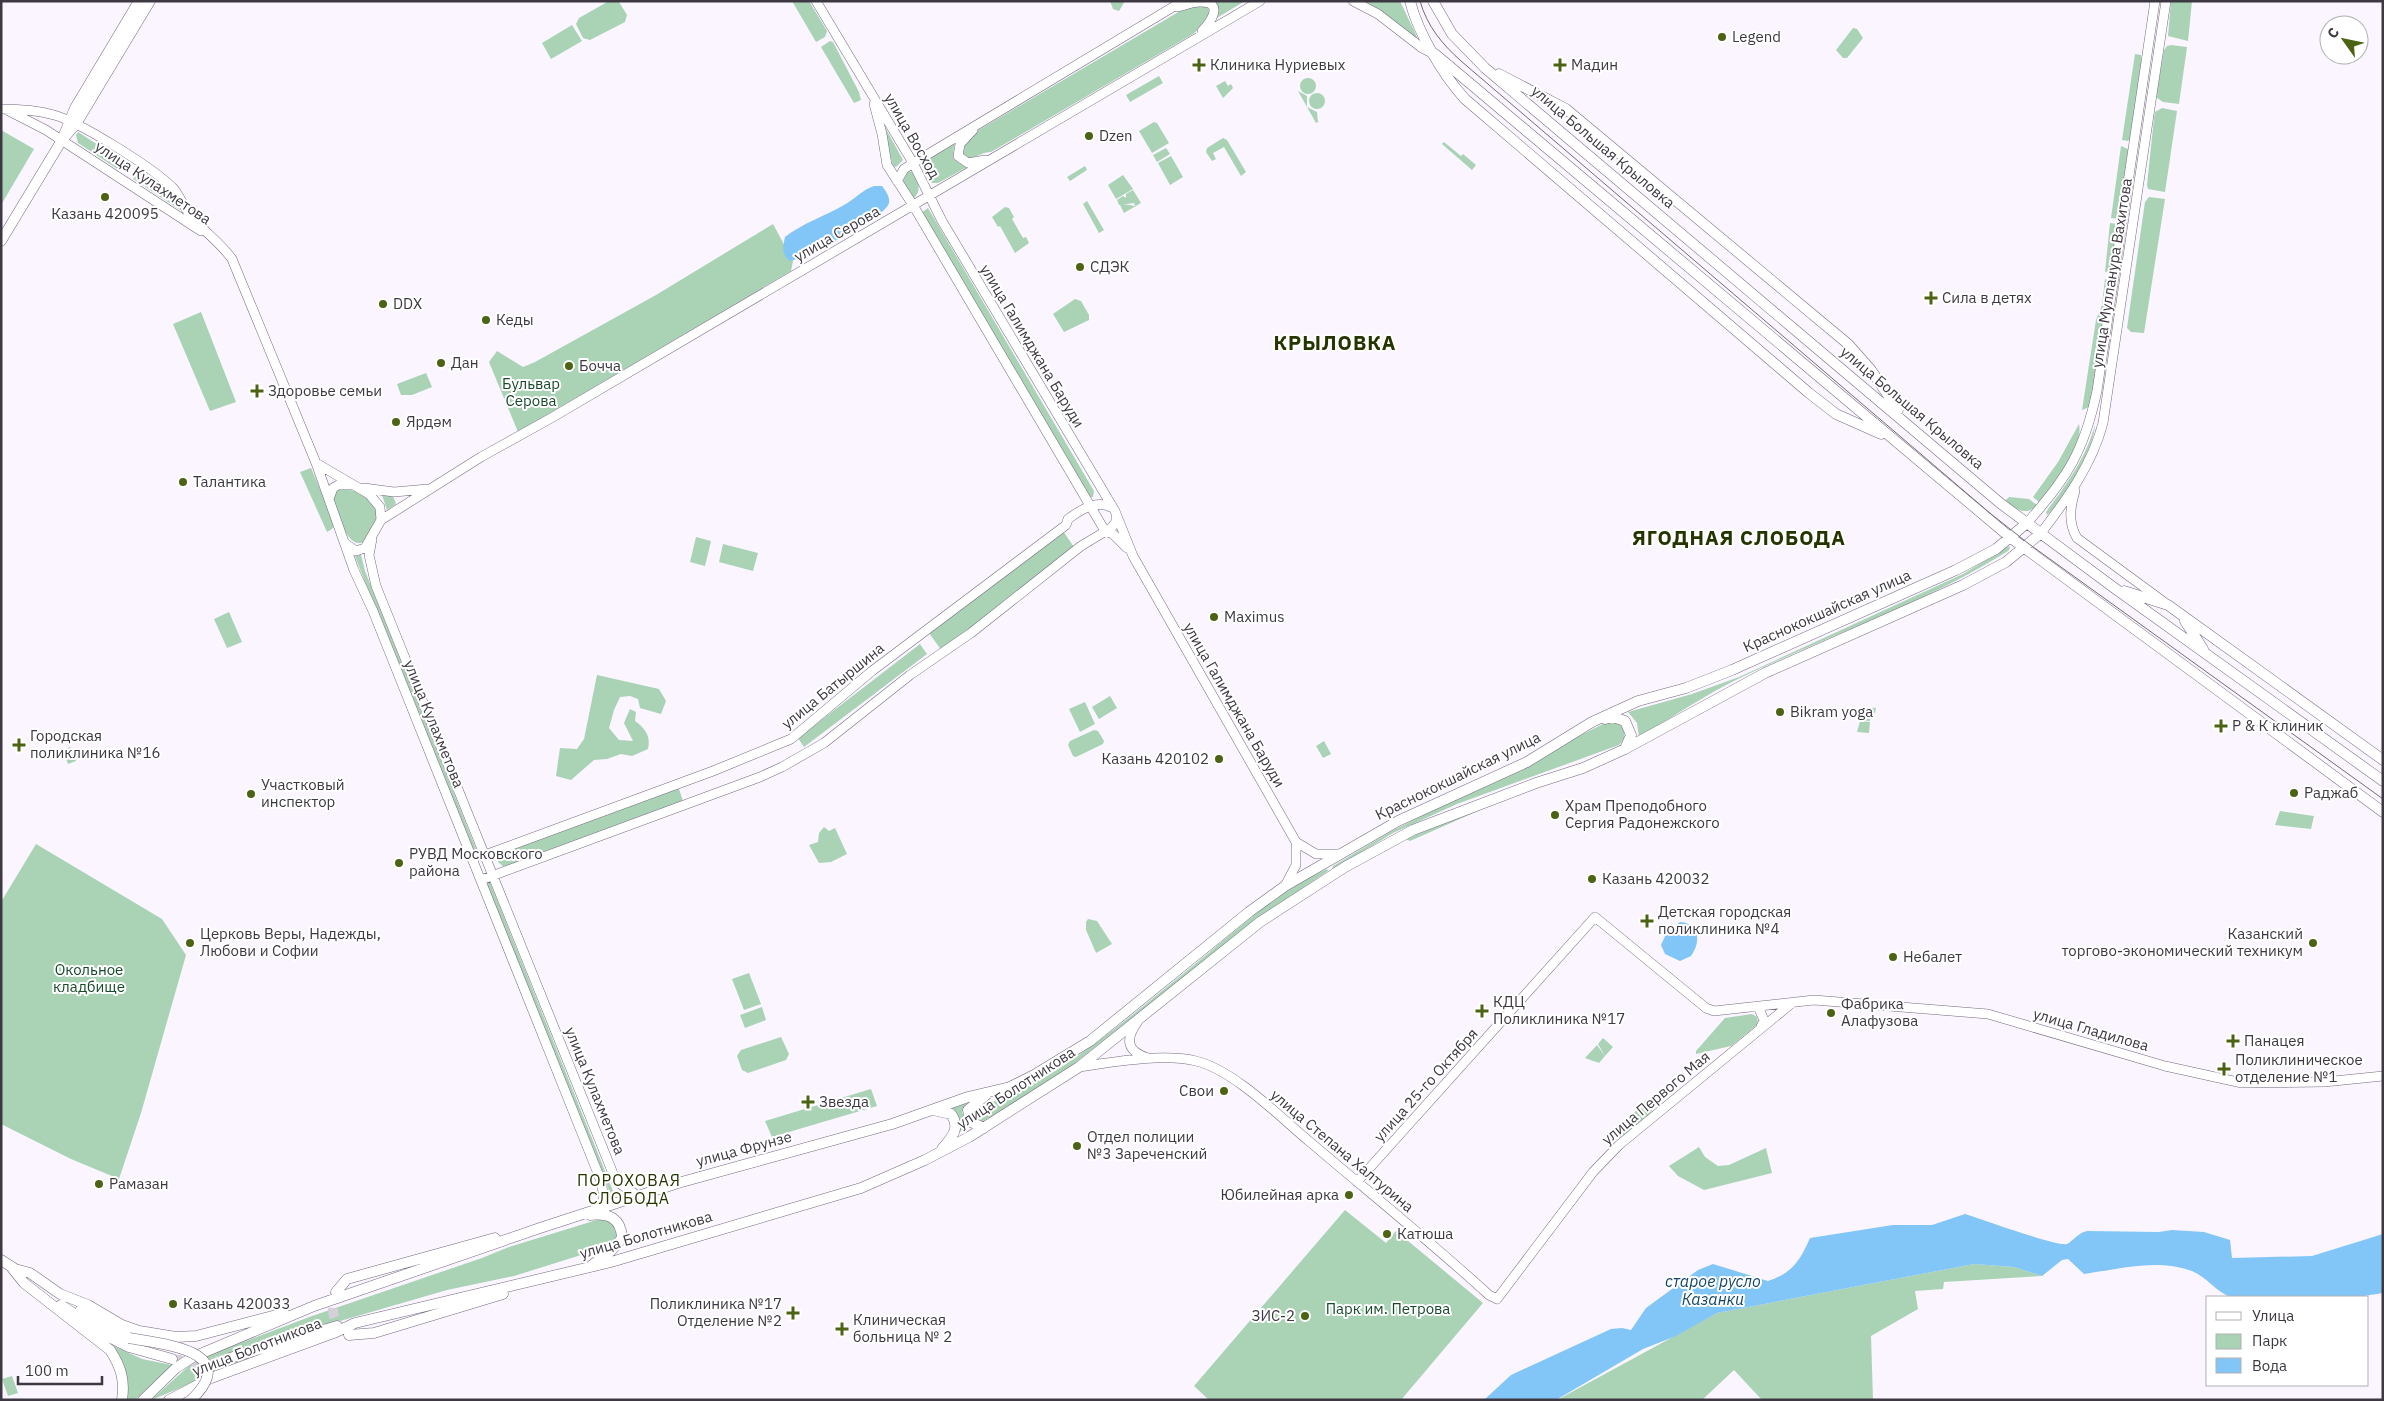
<svg xmlns="http://www.w3.org/2000/svg" width="2384" height="1401" font-family="'IBM Plex Sans',sans-serif">
<style>
.green{fill:#a9d3b4}
.water{fill:#82c5f7}
.lines{fill:none;stroke-linecap:round;stroke-linejoin:round}
.primary-tunnel{stroke:#d4cfd9;stroke-width:10;stroke-dasharray:10 5;stroke-linecap:butt}
.secondary-casing{stroke:#75697f;stroke-width:10}
.primary-casing{stroke:#75697f;stroke-width:11}
.secondary{stroke:#fff;stroke-width:9}
.primary{stroke:#fff;stroke-width:10}
.tram{stroke:#716c75;stroke-width:1}
.primary-bridge-casing{stroke:#75697f;stroke-width:11;stroke-linecap:butt}
.primary-bridge{stroke:#fff;stroke-width:10}
.poi-dot{fill:#4b6312;stroke:#fff;stroke-width:2}
.labels{text-anchor:middle;stroke-width:4;stroke-linejoin:round;paint-order:stroke}
.poi-label{font-size:15px;fill:#3d3841;stroke:#fff;text-anchor:start}
.street-label{font-size:15px;fill:#3d3841;stroke:#fff}
.park-label{font-size:15px;fill:#174929;stroke:#fff}
.neighbourhood-label{font-size:16px;letter-spacing:1px;fill:#253500;stroke:#fff}
.water-label{font-size:16px;font-style:italic;fill:#124566;stroke:#fff}
.district-label{font-size:20px;font-weight:bold;letter-spacing:1px;fill:#253500;stroke:#fff}
</style>
<rect width="100%" height="100%" fill="#faf5ff"/>
<path class="green" d="M609 1 619 2 627 15 625 22 590 40 583 38 576 24 579 18Z
M792 1H809L827 31 825 37 816 42Z
M1110 1H1125L1119 11 1113 9Z
M1213 1H1245L1215 19Z
M1364 1H1400L1417 37 1416 38 1385 14Z
M2171 1H2192L2188 41 2168 36Z
M1204 4 1210 11 1207 22 1193 34 991 152C980 152 975 160 964 158L960 148C964 140 972 139 977 131L1180 11C1189 10 1195 5 1204 4Z
M572 25 582 41 551 59 542 43Z
M1853 28 1857 29 1863 38 1847 58H1843L1836 50Z
M830 41 833 42 859 92 861 100 854 103 821 47Z
M2171 45 2187 47 2179 104 2163 102 2156 97 2164 50 2167 46Z
M2135 54 2141 55V71L2131 138 2128 141 2122 140Z
M1159 76 1163 83 1130 102 1126 95Z
M1300 86a8 8 0 1 1 16 0a8 8 0 1 1-16 0Z
M1225 81 1228 86 1231 84 1233 88 1223 98 1216 86Z
M1298 91 1307 96V107L1317 112 1318 122 1316 123Z
M1309 101a8 8 0 1 1 16 0a8 8 0 1 1-16 0Z
M2162 108 2177 111 2165 192 2148 189 2147 185 2154 118 2155 112Z
M1154 122 1157 123 1169 143 1152 153 1139 131Z
M886 129 903 160 896 167 893 166 884 130Z
M1 130 34 149 1 205Z
M78 132 126 163 127 167 124 170H119L78 143 76 135Z
M1223 138 1227 140 1246 172 1241 176 1224 147 1213 153 1216 159 1212 161 1206 152 1207 148Z
M1444 142 1461 156 1463 154 1476 165 1472 170 1442 144Z
M955 143C951 155 955 165 969 166L938 183H932L923 170 924 162Z
M2121 146 2128 149 2129 152 2119 219 2111 218Z
M1166 148 1170 154 1157 162 1153 155Z
M1171 156 1183 177 1170 185 1158 163Z
M1085 166 1087 170 1070 181 1067 177Z
M908 171 912 172C917 180 923 190 914 198H912L902 183Z
M137 172C155 177 171 194 180 210L135 180 133 179Z
M1123 175 1133 189 1116 199 1108 185Z
M1133 190 1141 203 1124 213 1120 205 1123 204 1135 206 1134 203 1119 205 1117 200 1123 196 1126 198V194Z
M2149 197 2165 199 2144 333 2131 332 2127 328 2145 202Z
M1087 201 1104 230 1099 233 1083 204Z
M1005 207 1009 208 1014 217 1012 219 1023 238 1026 237 1029 243 1015 253 1000 226 998 227 992 217Z
M928 208 1094 491 1093 497H1090L921 213Z
M2110 223 2118 224 2111 271 2105 272Z
M773 224 793 261 791 271 518 432 489 362 497 351 523 367 535 362 656 295Z
M2105 279 2109 281 2096 373 2089 407 2082 410 2096 320 2102 305Z
M1075 299 1081 301 1089 315V320L1064 332 1053 314Z
M201 312 236 402 210 411 173 324Z
M426 373 432 387 412 395H401L397 384Z
M2079 424C2084 448 2054 484 2040 503L2033 497 2058 462Z
M2095 425C2095 446 2064 500 2047 515L2046 512C2066 485 2086 458 2095 425Z
M311 468 335 524 332 529 327 532 300 472Z
M336 489C348 489 365 491 373 501 376 504 377 512 379 516L364 542C346 550 338 511 333 497Z
M382 495 393 496 396 504 387 510Z
M2009 497 2029 499 2037 505C2026 517 2016 509 2005 501Z
M1063 531 1074 547 942 651 929 633Z
M696 537 711 541 705 566 690 562Z
M723 544 758 553 753 571 719 562Z
M2009 546 2010 548 2008 551C1924 604 1829 635 1740 678 1705 695 1672 717 1639 738L1637 723 1628 712 1692 694 1739 677 1963 574Z
M361 555 365 571 477 851 473 853 360 569 355 556Z
M229 612 242 642 227 648 214 619Z
M920 644 927 654 804 747 798 738Z
M597 675 659 689 666 701 661 714 640 708 638 699 630 696 620 697 614 710 609 728 619 740 633 741 624 723 630 709 636 712 635 721C645 728 651 736 648 749L632 756 621 754 607 759 594 760 571 780 556 776 560 748 577 749 584 739Z
M1110 696 1117 708 1099 719 1092 707Z
M1085 702 1095 724 1080 732 1069 709Z
M1862 707 1876 708 1875 713H1869L1870 721 1860 720Z
M1614 721 1621 723C1625 733 1627 737 1619 745L1457 804 1393 833 1332 870 1333 866 1392 831 1603 724Z
M1860 721 1870 722 1869 733 1857 732Z
M1094 730 1098 731 1104 741 1103 744 1076 757 1073 756 1068 745 1070 741Z
M1324 741 1331 754 1323 758 1316 746Z
M70 747 76 761 68 764 63 750Z
M678 786 683 801 504 867 498 862 499 853Z
M1496 803 1410 841 1406 839Z
M2280 811 2314 816 2311 829 2275 825Z
M824 827 829 831 835 828 847 854 831 862 819 863 809 845 818 842 819 833Z
M36 844 162 919 186 955 141 1113 119 1179 71 1159 1 1124V902Z
M1327 869 1328 871 1258 918 1056 1078 978 1124 972 1113 975 1110C1000 1098 1026 1089 1050 1074 1099 1044 1144 1005 1189 969 1231 935 1277 891 1327 869Z
M490 882 613 1191 610 1193 486 883Z
M1088 919 1097 921 1112 944 1096 953 1086 930V922Z
M749 973 761 1004 744 1010 732 979Z
M762 1007 766 1020 745 1028 740 1015Z
M1752 1014 1757 1017 1758 1024 1731 1046 1696 1054V1051L1725 1018Z
M781 1037 789 1054 786 1060 748 1073 742 1070 737 1056 741 1050Z
M1603 1038 1613 1047 1605 1056 1598 1044Z
M1597 1045 1605 1056 1599 1063 1585 1058Z
M871 1089 877 1106 772 1137 765 1121Z
M1646 1100 1651 1105 1652 1111 1649 1117 1621 1141 1614 1135Z
M967 1102 962 1112 965 1118 973 1123 957 1134 945 1109Z
M1699 1147 1705 1157 1718 1166 1729 1165 1766 1148 1772 1173 1704 1190 1678 1176 1669 1166Z
M1345 1210 1386 1243 1396 1231 1483 1303 1401 1400H1209L1194 1386Z
M600 1219 612 1220 619 1235 613 1245 514 1276 447 1290 230 1353 232 1363 253 1358 151 1400 190 1365 214 1353 312 1316 482 1258 509 1247Z
M1974 1264 2014 1267 2042 1276 1944 1282 1943 1289 1915 1291 1918 1309 1871 1336 1873 1400H1762L1734 1370 1702 1400H1557L1717 1313Z
M107 1343 142 1359 172 1365 135 1400H126C129 1372 124 1364 107 1343Z
M12 1376 18 1393 8 1396 2 1379Z"/>
<path class="water" d="M874 186H882C886 191 890 197 889 203 885 218 817 250 801 258L790 261C781 254 783 247 785 237 803 223 825 216 844 205 855 199 862 190 874 186Z
M1680 922C1700 923 1701 943 1691 956L1680 961 1665 954 1661 945 1667 932Z
M1965 1214C1981 1219 2058 1247 2067 1244 2074 1240 2078 1233 2087 1231L2159 1232 2172 1230 2204 1232 2230 1240 2232 1258 2312 1256 2383 1234V1293L2357 1297H2231C2216 1292 2207 1277 2192 1271 2157 1258 2119 1269 2084 1274L2068 1259 2062 1260 2042 1276 2014 1267 1974 1264 1717 1313 1676 1336 1643 1349 1556 1400H1484L1511 1375 1611 1329 1622 1328 1631 1330 1646 1308 1698 1270 1713 1264 1768 1281C1792 1273 1800 1261 1810 1238L1893 1225H1932Z"/>
<g class="lines">
<path class="primary-tunnel" d="M335 1293C332 1307 331 1320 342 1330
M172 1359 209 1364 230 1358"/>
<g class="secondary-casing">
<path id="secondary" d="M816 1 913 163 942 221 1115 511 1133 556 1296 842 1316 854H1339
M1353 1 1378 14 1422 48 1434 54
M1177 7C1185 6 1193 1 1201 2 1225 2 1210 23 1202 31
M874 104 882 134 887 165 913 205 1105 531 1113 534 1127 548
M1 109C19 109 37 110 54 115 80 122 155 169 174 189 180 197 184 207 190 215 203 231 220 242 232 259L316 463 354 570 373 611 601 1181 604 1198 598 1209
M7 110 46 130 201 231
M973 130 960 144 958 156 968 163 985 160
M897 181 904 169 920 159 1183 1
M316 463 369 494 380 507 381 520 365 548 356 551 346 544
M364 488 394 492 428 489
M2075 491C2070 508 2068 522 2077 538L2164 602
M329 499 333 488 338 485H350
M381 520 481 457 553 417 1260 1
M2027 523C2068 477 2084 451 2097 391L2155 1
M2041 533C2067 499 2092 465 2103 423L2166 1
M372 539 369 555 376 586 616 1181 638 1196
M472 857 485 855 713 771 791 739 872 671 1066 525 1068 519C1082 509 1096 499 1113 508
M481 880 760 777 782 767 824 743 910 675 971 633 1081 546 1111 528 1116 522V515
M1285 886 1296 865V842
M1758 1007 1764 1020 1760 1029
M1138 1021C1125 1039 1126 1051 1148 1058
M1079 1067C1114 1062 1162 1053 1196 1061 1234 1070 1280 1117 1310 1142 1370 1193 1431 1242 1489 1295L1497 1299 1593 1172 1619 1145 1792 1003
M1357 1182 1595 917 1706 1008 1714 1011 1814 1000 1988 1014 2165 1066 2242 1083 2324 1082 2383 1076"/>
</g>
<g class="primary-casing">
<path id="primary" d="M1410 1C1418 33 1443 75 1465 99L1809 393 1836 414 1881 434
M1433 1 1452 34 1485 68 2000 503 2113 587 2383 781
M1435 54 2011 538 2383 812
M1499 74 1566 109 1848 344 1871 370 1898 410
M64 135 75 108 139 1
M1 241 62 140 76 124 150 1
M2124 591 2168 605 2383 760
M2185 621 2203 649
M1605 719 1613 717 1625 721 1631 735 1625 749
M933 1110 951 1114C961 1128 952 1137 942 1149
M984 1128 971 1122 968 1110 986 1095
M590 1215C609 1213 621 1218 622 1238L611 1251 592 1265
M1 1260 15 1269 30 1273 60 1294 88 1305 122 1325 139 1331 176 1337 196 1336 284 1313
M12 1268 24 1283 110 1350C121 1367 125 1380 122 1400
M336 1292 347 1279 495 1238
M61 1305 111 1338 129 1347 172 1359
M81 1309 129 1338
M349 1335 374 1333 503 1294
M230 1358 337 1326
M143 1400 176 1368 193 1357 314 1306 540 1228 678 1183 892 1124 968 1097 1010 1087 1034 1075 1090 1041 1249 912 1285 886 1398 821 1527 762 1592 722 1638 701 1686 688 1732 670 1956 570 1996 549 2027 523
M169 1400 211 1378 336 1332 355 1323 611 1262 861 1188 925 1160 969 1137 1079 1067 1260 922 1345 867 1413 830 1536 783 1583 768 1625 749 1765 673 1963 585 2006 562 2041 533"/>
</g>
<use href="#secondary" class="secondary"/>
<use href="#primary" class="primary"/>
<path class="tram" d="M1420 1C1427 26 1442 44 1461 61L1991 514 2029 544 2383 799"/>
<g class="primary-bridge-casing">
<path id="primary-bridge" d="M129 1338C161 1344 243 1350 191 1400"/>
</g>
<use href="#primary-bridge" class="primary-bridge"/>
</g>
<g class="poi-dot">
<circle cx="1722" cy="37" r="5"/>
<path d="M1196.5 57.5h5v5h5v5h-5v5h-5v-5h-5v-5h5z"/>
<path d="M1557.5 57.5h5v5h5v5h-5v5h-5v-5h-5v-5h5z"/>
<circle cx="1089" cy="136" r="5"/>
<circle cx="105" cy="197" r="5"/>
<circle cx="1080" cy="267" r="5"/>
<path d="M1928.5 290.5h5v5h5v5h-5v5h-5v-5h-5v-5h5z"/>
<circle cx="383" cy="304" r="5"/>
<circle cx="486" cy="320" r="5"/>
<circle cx="441" cy="363" r="5"/>
<circle cx="569" cy="366" r="5"/>
<path d="M254.5 383.5h5v5h5v5h-5v5h-5v-5h-5v-5h5z"/>
<circle cx="396" cy="422" r="5"/>
<circle cx="183" cy="482" r="5"/>
<circle cx="1214" cy="617" r="5"/>
<circle cx="1780" cy="712" r="5"/>
<path d="M2218.5 718.5h5v5h5v5h-5v5h-5v-5h-5v-5h5z"/>
<path d="M16.5 737.5h5v5h5v5h-5v5h-5v-5h-5v-5h5z"/>
<circle cx="1219" cy="759" r="5"/>
<circle cx="2294" cy="793" r="5"/>
<circle cx="251" cy="794" r="5"/>
<circle cx="1555" cy="815" r="5"/>
<circle cx="399" cy="863" r="5"/>
<circle cx="1592" cy="879" r="5"/>
<path d="M1644.5 913.5h5v5h5v5h-5v5h-5v-5h-5v-5h5z"/>
<circle cx="190" cy="943" r="5"/>
<circle cx="2313" cy="943" r="5"/>
<circle cx="1893" cy="957" r="5"/>
<path d="M1479.5 1003.5h5v5h5v5h-5v5h-5v-5h-5v-5h5z"/>
<circle cx="1831" cy="1013" r="5"/>
<path d="M2230.5 1033.5h5v5h5v5h-5v5h-5v-5h-5v-5h5z"/>
<path d="M2221.5 1061.5h5v5h5v5h-5v5h-5v-5h-5v-5h5z"/>
<circle cx="1224" cy="1091" r="5"/>
<path d="M805.5 1094.5h5v5h5v5h-5v5h-5v-5h-5v-5h5z"/>
<circle cx="1077" cy="1146" r="5"/>
<circle cx="99" cy="1184" r="5"/>
<circle cx="1349" cy="1195" r="5"/>
<circle cx="1387" cy="1234" r="5"/>
<circle cx="173" cy="1304" r="5"/>
<path d="M790.5 1305.5h5v5h5v5h-5v5h-5v-5h-5v-5h5z"/>
<circle cx="1305" cy="1316" r="5"/>
<path d="M839.5 1321.5h5v5h5v5h-5v5h-5v-5h-5v-5h5z"/>
</g>
<g class="labels">
<g class="poi-label">
<text x="1732" y="42">Legend</text>
<text x="1210" y="70">Клиника Нуриевых</text>
<text x="1571" y="70">Мадин</text>
<text x="1099" y="141">Dzen</text>
<text x="105" y="219" text-anchor="middle">Казань 420095</text>
<text x="1090" y="272">СДЭК</text>
<text x="1942" y="303">Сила в детях</text>
<text x="393" y="309">DDX</text>
<text x="496" y="325">Кеды</text>
<text x="451" y="368">Дан</text>
<text x="579" y="371">Бочча</text>
<text x="268" y="396">Здоровье семьи</text>
<text x="406" y="427">Ярдәм</text>
<text x="193" y="487">Талантика</text>
<text x="1224" y="622">Maximus</text>
<text x="1790" y="717">Bikram yoga</text>
<text x="2232" y="731">Р &amp; К клиник</text>
<text x="30" y="741">Городская<tspan x="30" dy="17">поликлиника №16</tspan></text>
<text x="1209" y="764" text-anchor="end">Казань 420102</text>
<text x="261" y="790">Участковый<tspan x="261" dy="17">инспектор</tspan></text>
<text x="2304" y="798">Раджаб</text>
<text x="1565" y="811">Храм Преподобного<tspan x="1565" dy="17">Сергия Радонежского</tspan></text>
<text x="409" y="859">РУВД Московского<tspan x="409" dy="17">района</tspan></text>
<text x="1602" y="884">Казань 420032</text>
<text x="1658" y="917">Детская городская<tspan x="1658" dy="17">поликлиника №4</tspan></text>
<text x="200" y="939">Церковь Веры, Надежды,<tspan x="200" dy="17">Любови и Софии</tspan></text>
<text x="2303" y="939" text-anchor="end">Казанский<tspan x="2303" dy="17">торгово-экономический техникум</tspan></text>
<text x="1903" y="962">Небалет</text>
<text x="1493" y="1007">КДЦ<tspan x="1493" dy="17">Поликлиника №17</tspan></text>
<text x="1841" y="1009">Фабрика<tspan x="1841" dy="17">Алафузова</tspan></text>
<text x="2244" y="1046">Панацея</text>
<text x="2235" y="1065">Поликлиническое<tspan x="2235" dy="17">отделение №1</tspan></text>
<text x="1214" y="1096" text-anchor="end">Свои</text>
<text x="819" y="1107">Звезда</text>
<text x="1087" y="1142">Отдел полиции<tspan x="1087" dy="17">№3 Зареченский</tspan></text>
<text x="109" y="1189">Рамазан</text>
<text x="1339" y="1200" text-anchor="end">Юбилейная арка</text>
<text x="1397" y="1239">Катюша</text>
<text x="183" y="1309">Казань 420033</text>
<text x="782" y="1309" text-anchor="end">Поликлиника №17<tspan x="782" dy="17">Отделение №2</tspan></text>
<text x="1295" y="1321" text-anchor="end">ЗИС-2</text>
<text x="853" y="1325">Клиническая<tspan x="853" dy="17">больница № 2</tspan></text>
</g>
<g class="street-label">
<text transform="translate(912 136) rotate(60)" y="5">улица Восход</text>
<text transform="translate(1603 147) rotate(40)" y="5">улица Большая Крыловка</text>
<text transform="translate(153 183) rotate(34)" y="5">улица Кулахметова</text>
<text transform="translate(837 234) rotate(-30)" y="5">улица Серова</text>
<text transform="translate(2112 273) rotate(-81)" y="5">улица Мулланура Вахитова</text>
<text transform="translate(1032 346) rotate(59)" y="5">улица Галимджана Баруди</text>
<text transform="translate(1912 408) rotate(40)" y="5">улица Большая Крыловка</text>
<text transform="translate(1827 611) rotate(-24)" y="5">Краснококшайская улица</text>
<text transform="translate(833 686) rotate(-39)" y="5">улица Батыршина</text>
<text transform="translate(1234 705) rotate(60)" y="5">улица Галимджана Баруди</text>
<text transform="translate(434 724) rotate(68)" y="5">улица Кулахметова</text>
<text transform="translate(1458 776) rotate(-26)" y="5">Краснококшайская улица</text>
<text transform="translate(2091 1030) rotate(16)" y="5">улица Гладилова</text>
<text transform="translate(1426 1085) rotate(-48)" y="5">улица 25-го Октября</text>
<text transform="translate(1016 1088) rotate(-33)" y="5">улица Болотникова</text>
<text transform="translate(595 1091) rotate(68)" y="5">улица Кулахметова</text>
<text transform="translate(1656 1098) rotate(-40)" y="5">улица Первого Мая</text>
<text transform="translate(744 1149) rotate(-15)" y="5">улица Фрунзе</text>
<text transform="translate(1342 1151) rotate(40)" y="5">улица Степана Халтурина</text>
<text transform="translate(646 1235) rotate(-16)" y="5">улица Болотникова</text>
<text transform="translate(257 1347) rotate(-21)" y="5">улица Болотникова</text>
</g>
<g class="park-label">
<text x="531" y="389">Бульвар<tspan x="531" dy="17">Серова</tspan></text>
<text x="89" y="975">Окольное<tspan x="89" dy="17">кладбище</tspan></text>
<text x="1388" y="1314">Парк им. Петрова</text>
</g>
<g class="neighbourhood-label">
<text x="629" y="1186">ПОРОХОВАЯ<tspan x="629" dy="18">СЛОБОДА</tspan></text>
</g>
<g class="water-label">
<text x="1713" y="1287">старое русло<tspan x="1713" dy="18">Казанки</tspan></text>
</g>
<g class="district-label">
<text x="1335" y="350">КРЫЛОВКА</text>
<text x="1739" y="545">ЯГОДНАЯ СЛОБОДА</text>
</g>
</g>
<rect width="2384" height="1401" fill="none" stroke="#3d3841" stroke-width="5"/>
<rect x="2206" y="1296" width="162" height="90" fill="#ffffff" stroke="#b1afb3"/>
<rect x="2216" y="1312" width="25" height="8" fill="#ffffff" stroke="#b1afb3"/>
<text x="2252" y="1321" font-size="15" fill="#3d3841">Улица</text>
<rect x="2216" y="1334" width="25" height="15" fill="#a9d3b4" stroke="#b1afb3"/>
<text x="2252" y="1346" font-size="15" fill="#3d3841">Парк</text>
<rect x="2216" y="1358" width="25" height="15" fill="#82c5f7" stroke="#b1afb3"/>
<text x="2252" y="1371" font-size="15" fill="#3d3841">Вода</text>
<g transform="translate(2344 40) rotate(303)"><circle r="24" fill="#ffffff" stroke="#b1afb3"/>
<path d="M0-4L9 19L0 12L-9 19Z" fill="#4b6312"/>
<text y="-8" font-size="14" font-weight="bold" text-anchor="middle" fill="#3d3841">С</text>
</g>
<path d="M18 1376v8h84v-8" fill="none" stroke="#3d3841" stroke-width="2.5"/>
<text x="25" y="1376" font-size="15" fill="#3d3841" stroke="#ffffff" stroke-width="4" paint-order="stroke">100 m</text>
</svg>
